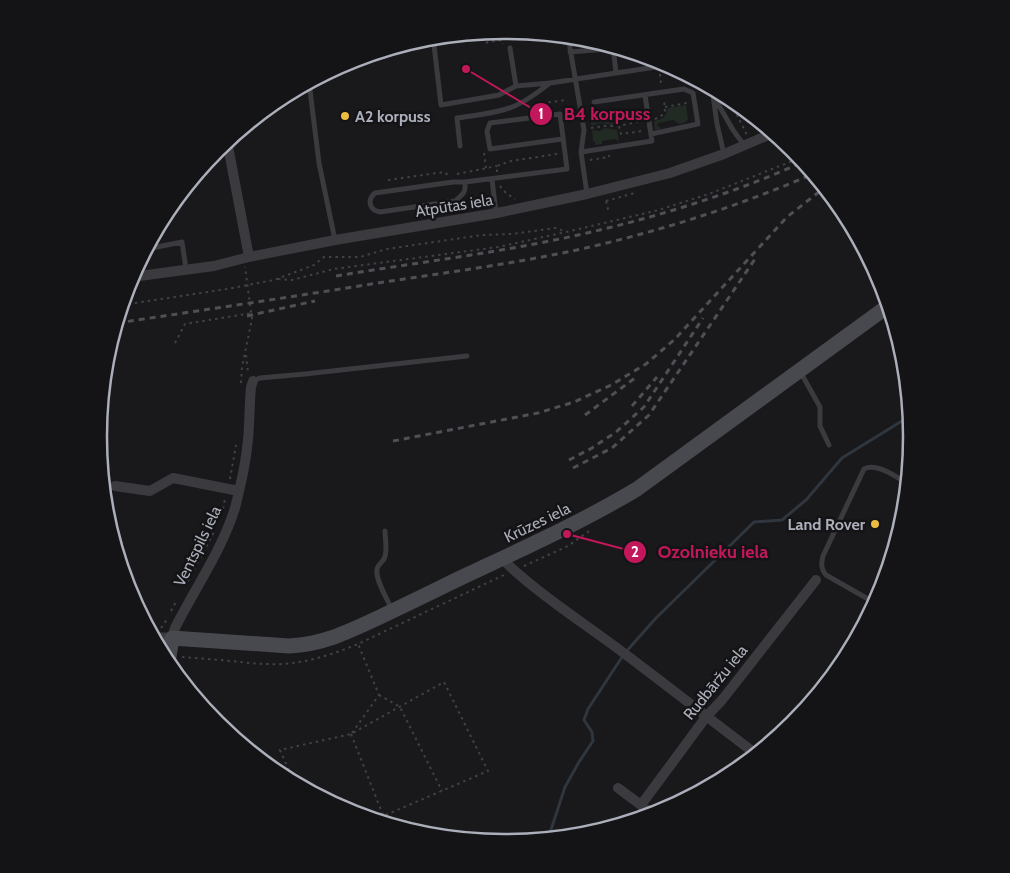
<svg xmlns="http://www.w3.org/2000/svg" width="1010" height="873" font-family="Cabin,sans-serif">
<style>
.green{fill:#222a24}
.lines{fill:none;stroke-linecap:round;stroke-linejoin:round}
.stream{stroke:#2f363e;stroke-width:3}
.path{stroke:#404146;stroke-width:2;stroke-dasharray:2.5 4;stroke-linecap:butt}
.lane{stroke:#3a3a3f;stroke-width:5}
.street{stroke:#3a3a3f;stroke-width:10}
.secondary{stroke:#48494f;stroke-width:15}
.rail{stroke:#4f5056;stroke-width:3;stroke-dasharray:6 5;stroke-linecap:butt}
.poi-dot{fill:#ecbc3f;stroke:#141316;stroke-width:2}
.labels{text-anchor:middle;stroke-width:5;stroke-linejoin:round;paint-order:stroke}
.poi-label{font-size:16px;font-weight:bold;fill:#abafba;stroke:#141316;text-anchor:start}
.street-label{font-size:16px;fill:#abafba;stroke:#141316}
.rim{fill:none;stroke:#abafba;stroke-width:2.5}
.leader{fill:none;stroke:#c2185b;stroke-width:2}
.callout-dot{fill:#c2185b;stroke:#141316;stroke-width:2}
.mark-label{font-size:15px;text-anchor:middle;font-weight:bold;fill:#fff}
.callout-label{font-size:18px;text-anchor:middle;font-weight:bold;fill:#c2185b;stroke:#141316;stroke-width:5;stroke-linejoin:round;paint-order:stroke}
</style>
<rect width="100%" height="100%" fill="#19181a"/>
<path class="green" d="M686 105 688 119 686 122 680 124 673 120 658 123 657 125 661 128 660 129 655 130 654 121C663 119 666 117 668 108Z
M642 109 644 118C638 119 633 116 627 118 622 120 619 125 612 125 605 124 599 121 593 126L591 124 590 116Z
M605 128 617 130 619 142 616 139 602 141V144L595 145V142L593 141 592 130 600 131Z"/>
<g class="lines">
<path class="stream" d="M548 839 565 787 579 762 593 741 592 732 584 720 588 709 624 654 656 618 754 522 782 520 806 500 842 458 910 416"/>
<path class="path" d="M482 32 484 43 501 40 503 44
M660 74 661 84
M728 97 747 135
M665 107 687 103
M535 110 534 106 536 104 566 100
M655 119 660 117 665 112 664 99
M619 126 621 134 643 131
M591 128 604 126H619L641 121
M484 153 486 168
M590 160 609 157V155
M497 172V166L511 161 557 154
M457 174 497 166
M388 180 444 172 448 175
M500 186 506 193 515 199
M606 201 635 193
M606 201 609 213
M278 279 292 280 334 269 498 247 566 232
M122 305 227 289 274 280 314 265 324 257H360L387 249 482 235 512 234 556 228 566 232 655 211 709 194 800 158
M175 343 185 324 252 313
M246 355 248 372
M241 383 242 367 252 319 245 267
M230 479 236 445
M223 509 225 499
M524 566 568 546 592 529
M188 581 214 532
M171 611 176 602
M161 628 168 618
M182 657C195 658 208 659 221 660 242 662 262 665 283 664 309 662 334 654 358 644L506 574
M379 695 400 707 442 791
M352 733 379 695 358 644
M351 734 383 815
M294 782 280 750 351 734 444 682 488 771 374 820"/>
<path class="lane" d="M568 36 584 130 581 152 587 194
M437 37 434 45 441 105 499 95 516 86 550 83 669 65
M613 46 616 73
M510 48 516 86
M570 52 619 48
M309 82 319 163 335 240
M712 88 717 124 724 154
M714 97 733 130 744 145
M594 102 684 89 693 93 698 124 651 134
M460 146 457 118C475 115 495 114 512 107 526 102 538 92 550 83
M581 152 652 141 645 95
M492 179 496 213
M465 182C466 193 463 194 455 201L380 212C369 210 367 200 375 193L453 182H465L567 169 560 114 490 123 487 131 490 149 562 139
M147 249 182 242 186 269
M801 373 820 407V426L829 445
M253 381 260 378 305 374 467 356
M385 531C385 539 388 551 384 559 382 562 378 565 377 569 375 580 388 600 392 610
M875 603 826 575C821 569 821 564 823 556L864 469C876 462 896 477 907 483"/>
<path class="street" d="M227 141 249 257
M132 277 214 266 249 257 335 240 497 213 587 194 670 173 724 154 773 133
M115 486 150 491 173 478 239 491
M501 558C539 595 584 623 625 654 669 687 712 721 756 754
M154 637 172 638 175 628C195 588 222 550 235 508 240 488 245 468 247 448 250 428 249 407 251 387L253 381
M618 788 653 814
M641 805 706 717 722 700 816 580"/>
<path class="secondary" d="M168 663 172 638 289 646C325 644 350 631 382 616 405 605 428 594 450 583 513 553 577 525 637 489L888 306"/>
<path class="rail" d="M336 276C420 262 505 252 587 233 661 216 734 193 803 162
M247 316 315 301
M117 323C204 310 291 297 378 283 449 272 520 263 590 247 667 229 741 205 813 174
M632 406 657 377
M585 415 635 378
M393 441 538 413 574 402 611 385 646 364 675 339 787 217 824 188
M569 460 592 448 616 432 644 407 703 318
M573 468 612 448 649 415 755 259"/>
</g>
<g class="poi-dot">
<circle cx="345" cy="116" r="5"/>
<circle cx="875" cy="524" r="5"/>
</g>
<g class="labels">
<g class="poi-label">
<text x="355" y="122">A2 korpuss</text>
<text x="865" y="530" text-anchor="end">Land Rover</text>
</g>
<g class="street-label">
<text transform="translate(454 205) rotate(-9)" y="6">Atpūtas iela</text>
<text transform="translate(537 522) rotate(-26)" y="6">Krūzes iela</text>
<text transform="translate(197 546) rotate(-64)" y="6">Ventspils iela</text>
<text transform="translate(715 682) rotate(-51)" y="6">Rudbāržu iela</text>
</g>
</g>
<path d="M0 0H1010V873H0ZM504 39H506A397 397 0 0 1 903 436V437A397 397 0 0 1 506 834H504A397 397 0 0 1 107 437V436A397 397 0 0 1 504 39Z" fill="#141316" fill-rule="evenodd"/>
<path class="rim" d="M504 39H506A397 397 0 0 1 903 436V437A397 397 0 0 1 506 834H504A397 397 0 0 1 107 437V436A397 397 0 0 1 504 39Z"/>
<path class="leader" d="M466 69L541 114M567 534L635 552"/>
<g class="callout-dot">
<circle cx="466" cy="69" r="5"/>
<circle cx="567" cy="534" r="5"/>
<circle cx="541" cy="114" r="12"/>
<circle cx="635" cy="552" r="12"/>
</g>
<g class="mark-label">
<text x="541" y="119">1</text>
<text x="635" y="557">2</text>
</g>
<g class="callout-label">
<text x="607" y="120">B4 korpuss</text>
<text x="713" y="558">Ozolnieku iela</text>
</g>
</svg>
